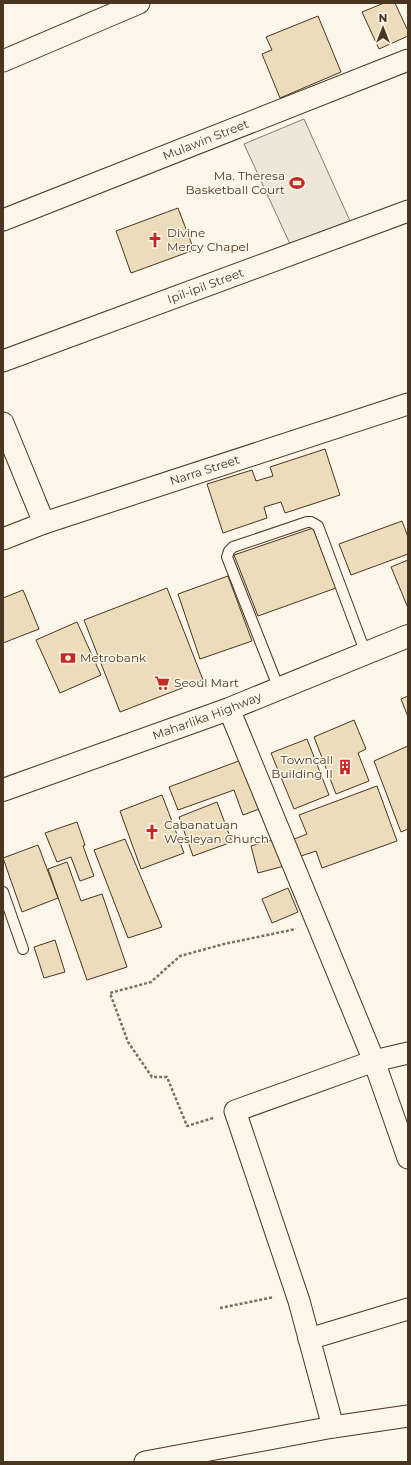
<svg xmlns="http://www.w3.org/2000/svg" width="411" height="1465" font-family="Montserrat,sans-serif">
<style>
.green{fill:#ede6d9;stroke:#887966}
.building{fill:#ecdcbc;stroke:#4a3520}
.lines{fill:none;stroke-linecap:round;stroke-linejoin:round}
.lane-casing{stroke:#4a3520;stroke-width:12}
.street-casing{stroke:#4a3520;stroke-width:23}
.primary-casing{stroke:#4a3520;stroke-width:24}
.path{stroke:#7f6f5c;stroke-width:2.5;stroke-dasharray:3 2;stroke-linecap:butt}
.lane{stroke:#fbf6e9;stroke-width:10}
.street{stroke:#fbf6e9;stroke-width:21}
.primary{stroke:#fbf6e9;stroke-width:22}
.labels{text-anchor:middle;stroke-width:3;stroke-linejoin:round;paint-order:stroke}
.street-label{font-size:12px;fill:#4a3520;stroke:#fbf6e9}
.poi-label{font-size:12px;fill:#4a3520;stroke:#fbf6e9;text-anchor:start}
</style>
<rect width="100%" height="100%" fill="#fbf6e9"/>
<path class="green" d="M304 119 350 221 290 244 244 144Z"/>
<path class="building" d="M384 3H395L408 31V36L379 49 362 12Z
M318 16 341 72 280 98 262 54 272 50 266 37Z
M178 208 194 250 131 273 116 231Z
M325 449 340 495 285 513 281 502 264 507 267 518 223 533 207 484 252 470 256 481 273 476 270 467Z
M402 521 408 537V554L351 575 339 544Z
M313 528 336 588 258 616 234 555Z
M408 560V608L391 567Z
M228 576 252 641 200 659 178 594Z
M167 588 203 680 120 712 84 620Z
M23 590 39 629 3 643V598Z
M77 622 101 675 60 693 36 640Z
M408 696V717L401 699Z
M354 720 366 749 358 753 369 781 336 794 314 737Z
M307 739 329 795 294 809 271 753Z
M408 746V829L401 832 374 761Z
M244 759 262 808 243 815 234 790 178 810 169 787Z
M377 786 397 841 322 868 316 851 298 857 292 840 307 834 299 815Z
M162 795 184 853 141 869 120 811Z
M217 802 232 842 193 856 179 817Z
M77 822 85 845 83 846 94 876 80 881 71 857 57 862 45 833Z
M125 839 162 927 128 938 94 850Z
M276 839 284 866 258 873 251 846Z
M38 845 58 898 22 912 3 858Z
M67 862 81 901 102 894 127 967 87 980 48 869Z
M288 888 298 912 272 923 262 899Z
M55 940 65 972 44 978 34 947Z"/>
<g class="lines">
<g class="lane-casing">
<path id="lane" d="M279 689 227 557 229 551 233 547 307 522H311L318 526 366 654
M3 892 23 949"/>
</g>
<g class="street-casing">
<g id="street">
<path d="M3 61 139 3"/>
<path id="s1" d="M3 220 408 60"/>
<path id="s2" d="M3 361 408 211"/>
<path d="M3 423 44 523"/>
<path id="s3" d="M3 539 44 523 408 404"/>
<path d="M229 709 374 1061 408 1158"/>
<path d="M309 1339 408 1309"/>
<path d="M333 1427 299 1301 235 1111 374 1061 408 1053"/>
<path d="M145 1462 333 1427 408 1416"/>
</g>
</g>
<g class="primary-casing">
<g id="primary">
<path id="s4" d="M3 790 229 709 408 636"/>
</g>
</g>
<path class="path" d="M213 1118 187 1126 167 1077H152L128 1042 110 993 151 982 180 956 224 944 296 929
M220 1308 274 1297"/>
<use href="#lane" class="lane"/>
<use href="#street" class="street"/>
<use href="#primary" class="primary"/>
</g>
<defs>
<g id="stadium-bare" transform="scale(1.2)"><path d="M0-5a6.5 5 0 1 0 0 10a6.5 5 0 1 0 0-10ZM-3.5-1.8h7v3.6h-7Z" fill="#c62828" stroke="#fbf6e9" stroke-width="2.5" paint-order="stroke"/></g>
<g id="church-bare" transform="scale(1.2)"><path d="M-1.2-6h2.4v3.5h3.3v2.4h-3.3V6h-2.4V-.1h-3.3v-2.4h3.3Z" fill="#c62828" stroke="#fbf6e9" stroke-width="2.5" paint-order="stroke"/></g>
<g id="bank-bare" transform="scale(1.2)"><path d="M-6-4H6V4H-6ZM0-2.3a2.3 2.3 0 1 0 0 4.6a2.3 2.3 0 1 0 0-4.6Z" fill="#c62828" stroke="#fbf6e9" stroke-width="2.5" paint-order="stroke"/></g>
<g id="supermarket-bare" transform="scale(1.2)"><path d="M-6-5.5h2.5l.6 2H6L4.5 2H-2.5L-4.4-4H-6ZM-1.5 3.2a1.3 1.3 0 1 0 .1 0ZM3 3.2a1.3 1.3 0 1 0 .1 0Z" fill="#c62828" stroke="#fbf6e9" stroke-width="2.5" paint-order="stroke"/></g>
<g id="building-bare" transform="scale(1.2)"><path d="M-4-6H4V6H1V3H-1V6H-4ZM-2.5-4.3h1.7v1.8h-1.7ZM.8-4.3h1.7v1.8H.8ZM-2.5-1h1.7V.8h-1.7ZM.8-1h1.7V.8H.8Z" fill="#c62828" stroke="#fbf6e9" stroke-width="2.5" paint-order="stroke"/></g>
</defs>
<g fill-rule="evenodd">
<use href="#stadium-bare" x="297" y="183"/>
<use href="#church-bare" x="155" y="240"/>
<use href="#bank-bare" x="68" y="658"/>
<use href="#supermarket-bare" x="162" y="683"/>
<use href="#building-bare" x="345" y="767"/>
<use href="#church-bare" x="152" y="832"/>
</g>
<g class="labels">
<g class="street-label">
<text dy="4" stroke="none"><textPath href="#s1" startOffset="218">Mulawin Street</textPath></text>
<text dy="4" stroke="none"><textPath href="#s2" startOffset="216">Ipil-ipil Street</textPath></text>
<text dy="4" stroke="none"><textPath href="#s3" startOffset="213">Narra Street</textPath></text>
<text dy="4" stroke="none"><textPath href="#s4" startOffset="217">Maharlika Highway</textPath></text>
</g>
<g class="poi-label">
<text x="285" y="180" text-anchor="end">Ma. Theresa<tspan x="285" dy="14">Basketball Court</tspan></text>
<text x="167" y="237">Divine<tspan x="167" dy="14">Mercy Chapel</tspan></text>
<text x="80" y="662">Metrobank</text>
<text x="174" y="687">Seoul Mart</text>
<text x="333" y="764" text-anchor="end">Towncall<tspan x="333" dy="14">Building II</tspan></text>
<text x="164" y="829">Cabanatuan<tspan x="164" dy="14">Wesleyan Church</tspan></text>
</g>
</g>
<rect width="411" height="1465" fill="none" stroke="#4a3520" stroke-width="8"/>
<g transform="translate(383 28)" stroke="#fbf6e9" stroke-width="3" paint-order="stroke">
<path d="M0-3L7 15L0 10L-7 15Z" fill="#4a3520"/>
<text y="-6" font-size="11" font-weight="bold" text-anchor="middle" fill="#4a3520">N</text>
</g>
</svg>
